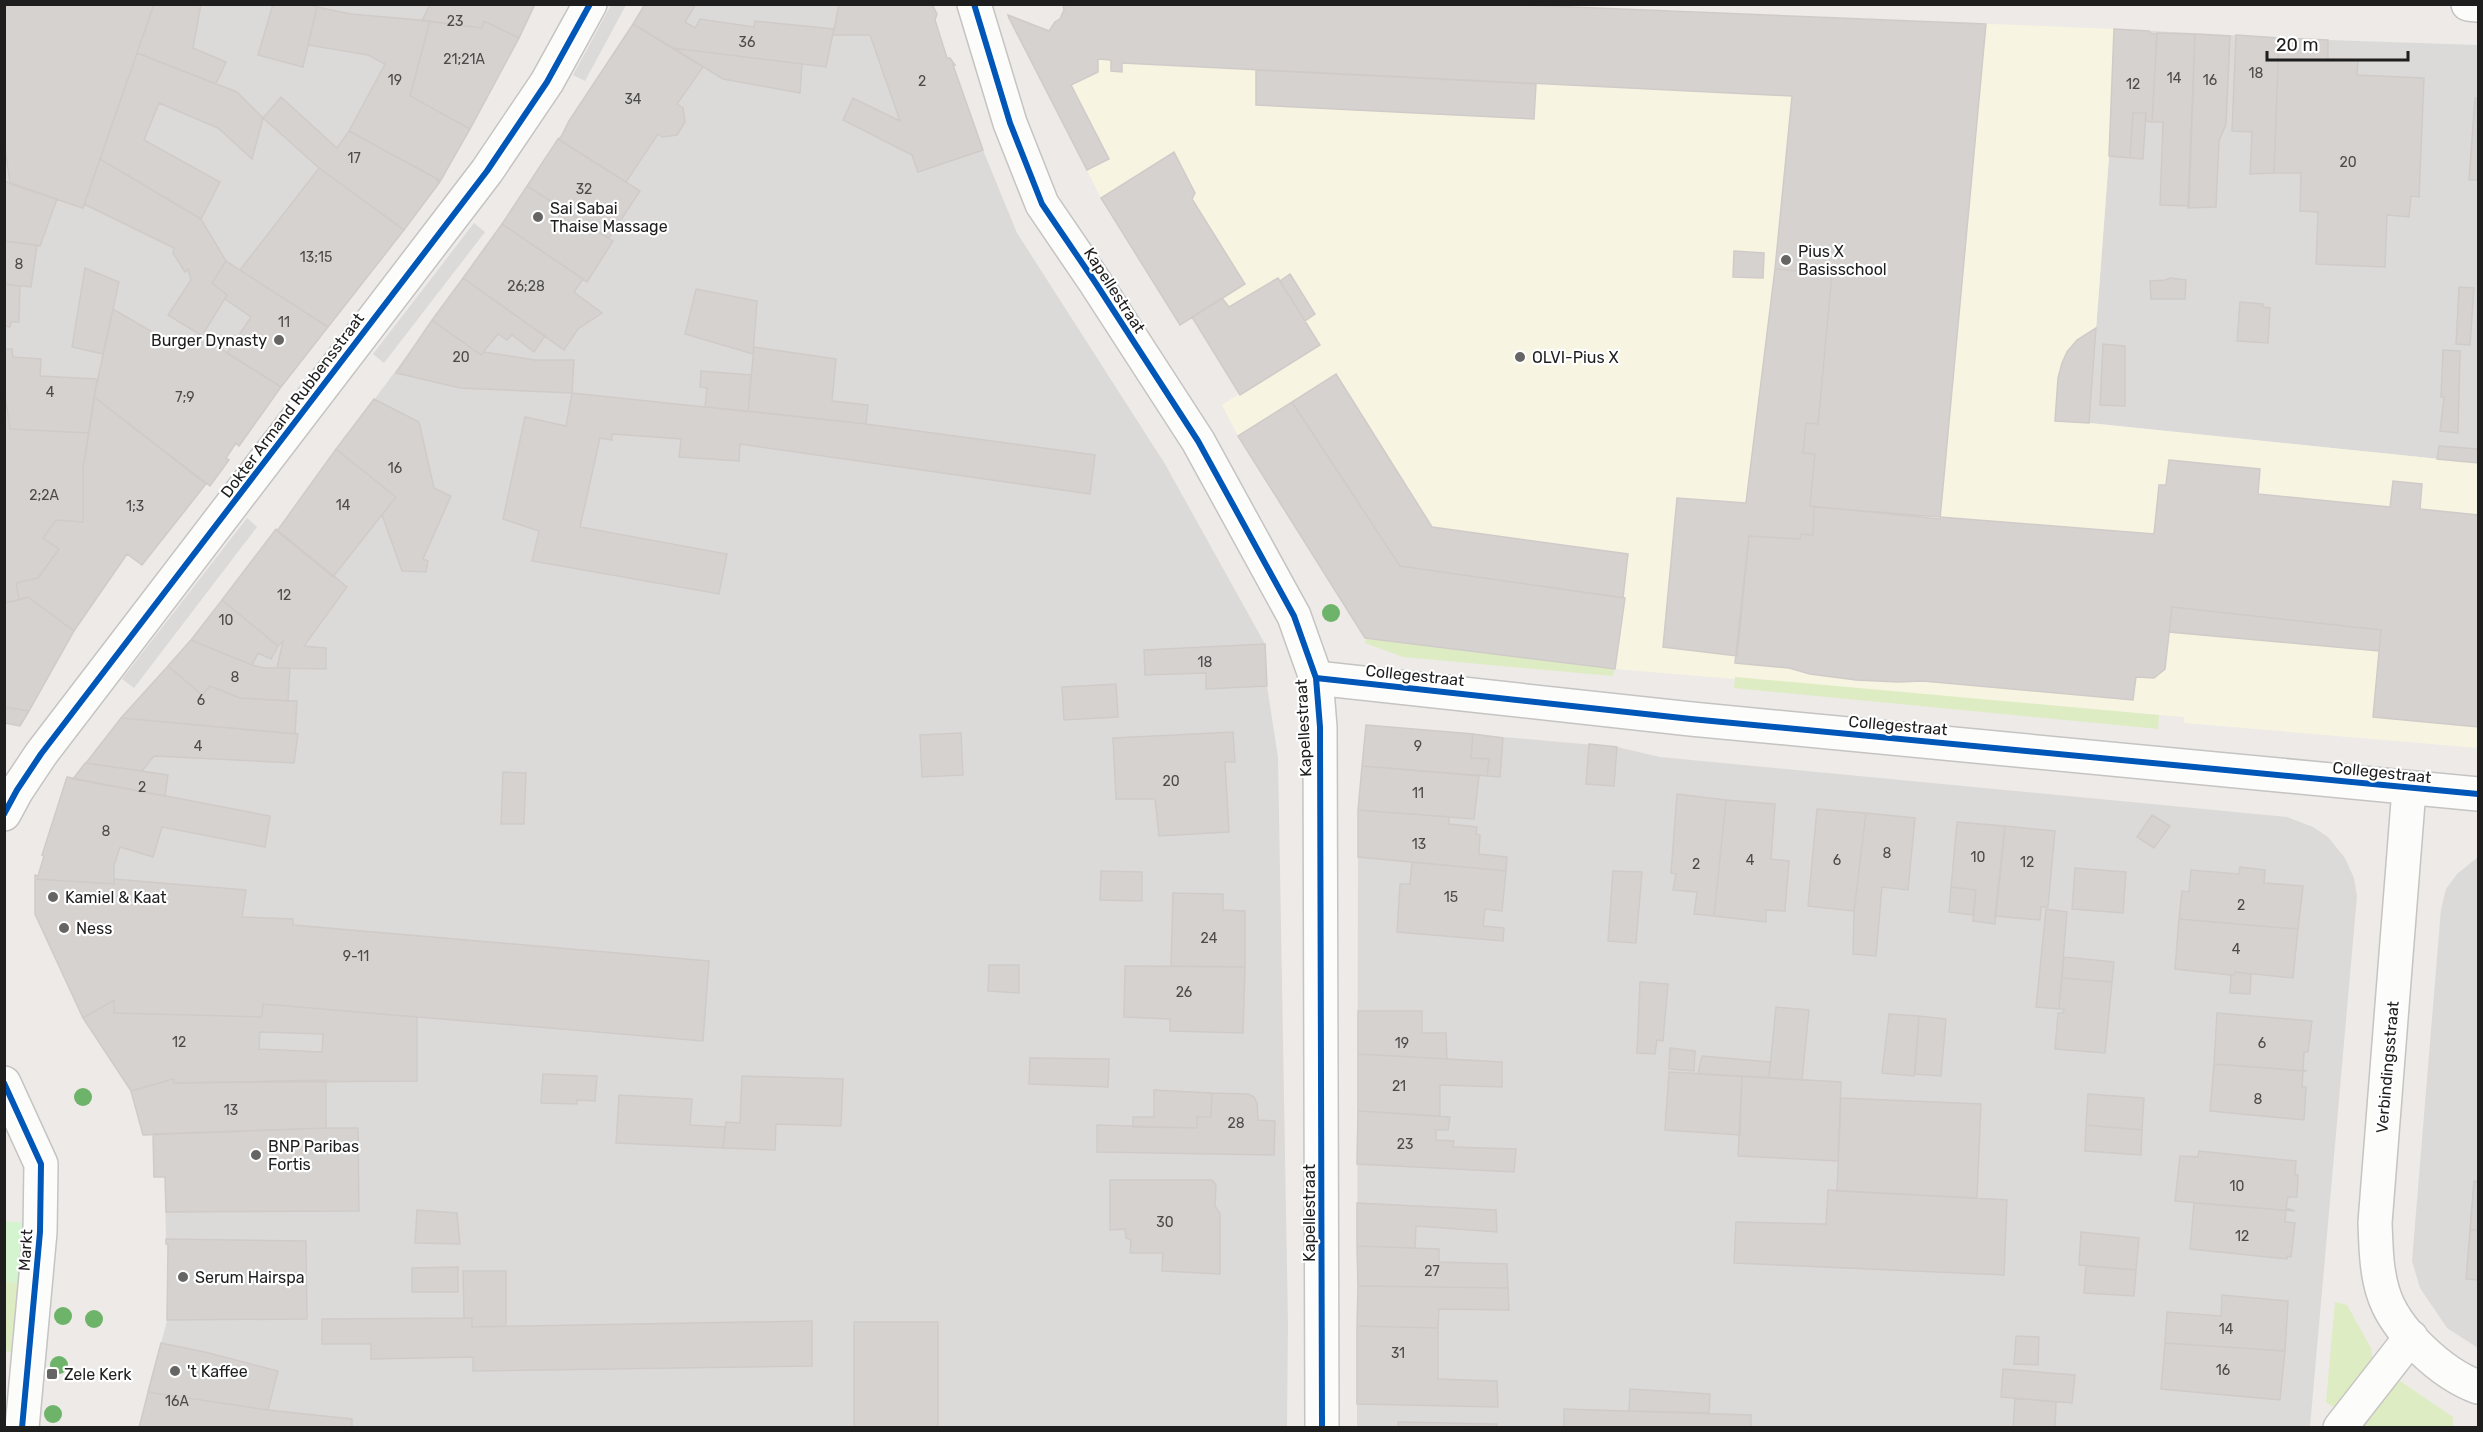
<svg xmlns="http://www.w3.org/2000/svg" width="2483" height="1432" font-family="Rubik,sans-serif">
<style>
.residential{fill:#dcdad8}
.education{fill:#f7f4e2}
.religious{fill:#dbdad8}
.grass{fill:#deecc3}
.park{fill:#d4f4d0}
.building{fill:#d5d2d0;stroke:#d0cbc8;stroke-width:1.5;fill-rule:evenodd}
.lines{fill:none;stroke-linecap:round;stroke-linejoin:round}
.minor-casing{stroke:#c5c4c3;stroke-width:36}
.minor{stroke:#fcfcfb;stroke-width:33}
.cycleway-casing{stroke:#fff;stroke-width:10}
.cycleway{stroke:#0057b8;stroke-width:6}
.tree{fill:#6eb36a}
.poi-dot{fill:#666564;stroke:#fff;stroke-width:2}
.labels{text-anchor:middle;stroke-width:4.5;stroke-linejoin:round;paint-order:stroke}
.number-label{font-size:14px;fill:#4c4b4a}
.poi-label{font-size:16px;fill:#1e1e1e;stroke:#fff;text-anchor:start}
.street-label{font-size:16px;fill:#1e1e1e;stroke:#fff}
</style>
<rect width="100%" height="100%" fill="#edeae7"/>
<path class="residential" d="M4 5H535L519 38 442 180 285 382 239 446 236 443 226 458 229 460 210 486 206 484 200 490 142 565 127 554 74 631 20 726 4 723Z
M645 5H932L937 14 935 20 947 58H950L955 65H953L983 150 1017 233 1165 464 1265 644 1267 686 1278 757 1288 1324 1287 1427H139L168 1317V1245L166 1244 165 1177H154L153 1134 143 1135 131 1091 83 1018 35 914V875H38L44 856 42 855 66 778 73 779 121 718 191 640 278 530 501 228Z
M2114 29 2328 40 2478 45V463L2089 423 2109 156Z
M1366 725 1617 747 1660 757 2287 817 2313 827 2328 837 2345 858 2354 878 2357 896 2310 1427 1357 1428 1358 810Z
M2478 857V1348L2447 1328 2420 1288 2412 1261 2441 909 2446 889 2457 874Z"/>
<path class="education" d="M1511 4 2114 29 2109 156 2089 423 2478 463V748L2184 723V717L2171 716 1615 669 1365 638 1238 436 1222 405 1239 394 1192 318 1180 325 1101 198 1008 15 1049 31 1055 22 1060 19 1064 10 1063 5Z"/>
<path class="religious" d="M611 5H626L585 81 573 75Z
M474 223 485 232 384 363 373 354Z
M247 518 257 527 134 688 122 679Z
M938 1322 1254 1323V1362H1287V1427H938Z"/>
<path class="grass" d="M1366 638 1614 669 1613 676 1403 657 1365 643Z
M1735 677 2159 715 2158 729 1734 688Z
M5 1281 18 1283 11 1352 5 1351Z
M2335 1302 2347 1305 2371 1348 2373 1363 2338 1405 2333 1407 2326 1402Z
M2400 1381 2453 1417V1427L2356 1428 2395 1382Z"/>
<path class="park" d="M4 1221 25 1223 18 1283 5 1281Z"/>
<path class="building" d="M4 4H154L83 208 10 184 4 140Z
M154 4H201L193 48 226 62 216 84 137 53Z
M273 4H308L317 7 303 67 258 55Z
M430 4H535L519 38 484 21 482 28 422 21Z
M645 4H696L685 22 695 28 700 19 754 27 755 21 834 29 826 67 673 48 633 24Z
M839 4H932L937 14 935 20 947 58H950L955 65H953L983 150 918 172 912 155 843 120 853 98 900 121 870 35H833Z
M1063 4H1497L1986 24 1940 519 1810 506 1815 454 1803 453 1806 423 1818 424 1832 274 1775 269 1792 96 1122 63V72L1111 71V60L1098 59V72L1071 85 1109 159 1087 170 1009 18 1008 15 1049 31 1055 22 1060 19 1064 10Z
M317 7 351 14 430 21 410 96 470 129 439 183 437 181 439 180 349 131 385 64 368 55 308 45Z
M430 21 482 28 484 21 519 38 470 129 410 96Z
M633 24 703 67 677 104 683 108 685 122 677 135 662 137 658 134 626 182 558 139 561 137 569 121Z
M2114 29 2149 31 2151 34H2157L2152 122 2145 121 2146 113H2133L2130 158 2109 156Z
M2157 33 2195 34 2189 206 2160 205 2163 122H2152Z
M2195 34 2230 36 2226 124 2219 141 2216 207 2188 208Z
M2236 35 2279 38 2274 173 2250 174 2252 132 2232 131Z
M2279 38 2328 40V59L2358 60 2357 75 2424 78 2419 197 2411 196 2409 217 2387 215 2385 267 2316 264 2318 212 2300 211 2301 173H2274Z
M673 48 802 64 800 93 723 79Z
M137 53 237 92 263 118 252 159 218 128 159 103 144 140 220 182 201 219 100 159Z
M1256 70 1536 84 1534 119 1256 105Z
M281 97 337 148 349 131 439 180 437 181 439 183 404 230 319 168 263 118Z
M2475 98H2478V180H2469Z
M2133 113H2146L2143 159 2130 158Z
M558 139 640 191 609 238 527 186Z
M1174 152 1195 193 1192 199 1245 284 1180 325 1101 198Z
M100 159 201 219 226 261 212 283 227 295 202 336 168 315 191 280 188 269 185 272 173 253 174 248 84 204Z
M319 168 404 230 328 327 240 270Z
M4 181 57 199 40 246 4 241Z
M527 186 613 241 587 282 502 224Z
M502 224 583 279 574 292 602 313 578 329 564 350 463 278Z
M4 241 37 245 31 287 4 284Z
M1734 251 1764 253 1763 278 1733 277Z
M226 261 328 327 281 387 227 353 251 317 225 299 227 295 212 283Z
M85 268 119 282 103 354 72 347Z
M1775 269 1832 274 1818 424 1806 423 1803 453 1815 454 1810 506 1814 507 1813 535 1801 534 1800 539 1749 536 1737 656 1663 647 1677 498 1746 503Z
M1290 274 1315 314 1305 321 1280 281Z
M463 278 545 336 534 352 512 335 507 340 498 334 481 355 432 320Z
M1278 278 1320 345 1240 395 1192 317 1222 298 1229 307Z
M2170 278 2186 280 2185 299H2151L2150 281 2165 280Z
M4 284 20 286 19 322H11L10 327 4 326Z
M2459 287 2474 288 2470 345 2456 344Z
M696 289 757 301 753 354 685 334Z
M2240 302 2263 304V307L2270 308 2268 343 2237 341Z
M113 309 185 351 198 334 281 387 239 446 236 443 226 458 229 460 210 486 94 397Z
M432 320 481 355 484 352 535 360H574L572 393 460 388 396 373Z
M2096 328 2089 423 2055 421 2058 378 2062 363 2067 352 2077 340Z
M2103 344 2125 346V406L2100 405Z
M754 347 836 359 832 401 868 405 866 424 748 411Z
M4 349H12L13 357 41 359 40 376 97 379 89 433 10 429 4 387Z
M2443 350 2460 351 2458 433 2440 431 2444 397H2441Z
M701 371 751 375 748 411 705 407 707 388 700 387Z
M1336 374 1432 527 1628 554 1623 598 1400 566 1292 402Z
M4 387 10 429 89 433 83 469V522L56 520 43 538 59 549 38 578 16 583 19 600 4 603Z
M572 393 866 424 1095 455 1090 494 740 444 739 461 679 457 681 439 612 434V440L600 438 580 527 727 554 719 594 532 561 539 531 503 519 525 417 566 426Z
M94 397 206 484 142 565 127 554 74 631 28 597 19 600 16 583 38 578 59 549 43 538 56 520 83 522V469Z
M374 399 419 422 434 488 451 496 423 559 428 561 426 572 402 571 382 515 396 497 336 449Z
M1292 402 1400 566 1625 598 1615 669 1365 638 1238 436Z
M2439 446 2478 449V463L2437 459Z
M336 449 396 497 333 577 277 531Z
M2169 460 2260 469 2258 494 2390 507 2393 481 2422 484 2420 509 2478 515V727L2373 717 2381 630 2172 607 2165 669 2154 678 2136 677 2133 700 1923 681 1898 682 1856 680 1810 674 1789 668 1735 663 1749 536 1800 539 1801 534 1813 535 1814 507 2154 534 2159 485H2166Z
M276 529 347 587 304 646 326 648V669L277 668 283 641 278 646 222 600Z
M28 597 74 631 29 711 4 707V603Z
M222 600 278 646 271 659 258 653 252 665 191 640Z
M2172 607 2381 630 2379 651 2169 632Z
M191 640 252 665 264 668H290L288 701 240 698 210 686 202 695 168 666Z
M1265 644 1267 686 1206 689V673L1145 675 1144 650Z
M168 666 202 695 210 686 240 698 297 701 295 734 121 718Z
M1116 684 1118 717 1064 720 1062 687Z
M4 707 29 711 20 726 4 723Z
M121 718 298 734 294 763 154 756 142 771 86 763Z
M1366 725 1473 734 1471 758 1489 759 1487 776 1362 766Z
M1233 732 1235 762H1225L1229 832 1159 836 1155 799H1116L1113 738Z
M961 733 963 775 922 777 920 735Z
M1473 734 1503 738 1500 777 1487 776 1489 759 1471 758Z
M1589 744 1617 747 1614 786 1586 784Z
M85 763 168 775 165 796 73 779Z
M1362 766 1479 776 1474 819 1358 810Z
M503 772 526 773 524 824H501Z
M67 777 270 816 265 847 162 827 153 857 120 847 114 865V884L35 879V875L38 876 44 856 42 855Z
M1677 794 1726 800 1714 916 1694 914 1697 892 1673 890 1676 874 1671 873Z
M1726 800 1775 804 1771 859 1789 861 1785 911 1766 910V922L1714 916Z
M1817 809 1866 813 1854 911 1808 906Z
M1358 810 1449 817V824L1477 827 1476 834 1480 835 1479 854 1507 857 1506 871 1358 857Z
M1866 813 1915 818 1908 890 1882 887 1876 956 1853 954 1854 911Z
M2152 815 2170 826 2154 848 2137 837Z
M1957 822 2005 826 1995 924 1973 921 1976 890 1951 887Z
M2005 826 2055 831 2048 907H2041L2040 920 1995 916Z
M1412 862 1506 871 1502 911 1485 909 1483 926 1504 928 1503 941 1397 932 1400 884H1410Z
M2240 867 2265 870 2264 883 2303 886 2298 929 2179 919 2182 891 2189 892 2191 870 2239 874Z
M2075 868 2126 872 2123 913 2072 909Z
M1101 871 1142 872V901L1100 900Z
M1613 871 1642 872 1636 943 1608 941Z
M35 879 114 884V879L246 890 242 917 293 919V925L709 961 703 1041 263 1004 262 1017 114 1013V1000L83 1018 35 914Z
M1951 887 1976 890 1973 915 1949 912Z
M1173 893 1223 894V910L1245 911V967L1171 966Z
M2046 909 2067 912 2059 1009 2036 1007Z
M2179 919 2298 929 2293 978 2235 972 2234 975H2231L2175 969Z
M2064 957 2114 962 2112 982 2062 978Z
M989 965H1019V993L988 991Z
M1125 966 1245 967 1243 1033 1170 1031V1019L1124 1017Z
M2235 972 2251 974 2250 994 2230 993 2231 975H2234Z
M2062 978 2112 982 2105 1053 2055 1049 2058 1013H2063L2064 1009H2059Z
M1640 982 1668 984 1663 1041 1657 1040 1655 1054 1637 1053Z
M114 1000V1013L262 1017 263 1004 417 1017V1081L174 1083 173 1079 131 1091 83 1018ZM260 1032 323 1034 322 1052 259 1049Z
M1776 1007 1809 1010 1802 1080 1769 1078Z
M1358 1011H1422V1033H1446L1447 1059 1358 1054Z
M2217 1013 2312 1021 2308 1052H2304L2303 1070 2307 1071 2214 1064Z
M1889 1014 1919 1016 1914 1076 1882 1073Z
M1919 1016 1946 1019 1941 1076 1915 1074Z
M1670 1048 1695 1051 1694 1071 1669 1069Z
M1358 1054 1502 1062V1087L1440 1085V1116L1358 1111Z
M1702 1056 1770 1062 1769 1078 1698 1074Z
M1030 1058 1109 1059 1108 1087 1029 1084Z
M2214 1064 2303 1071 2302 1087H2306L2304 1120 2210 1111Z
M1669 1072 1742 1076 1740 1135 1665 1130Z
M543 1074 597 1076 595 1101 577 1100V1104L541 1103Z
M742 1076 843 1079 841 1126 776 1124 775 1150 723 1148 726 1122 740 1123Z
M1742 1076 1841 1082 1838 1161 1738 1156Z
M173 1079 174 1083 326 1080V1128L143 1135 131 1091Z
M1154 1090 1212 1093 1211 1117H1197V1128L1133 1127V1117H1154Z
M1212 1093 1248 1094 1254 1097 1257 1103 1258 1120 1275 1121 1274 1155 1097 1152V1125L1197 1128V1117H1211Z
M2088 1094 2144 1098 2142 1130 2086 1125Z
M619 1095 692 1099 690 1125 725 1127 723 1148 616 1143Z
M1841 1098 1981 1104 1977 1198 1837 1191Z
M1358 1111 1450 1117 1448 1130H1436V1140L1454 1141 1453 1147 1516 1149 1514 1172 1357 1164Z
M2086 1125 2142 1130 2141 1155 2085 1151Z
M326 1128H358L359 1211 166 1212 165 1177H154L153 1134Z
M2199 1151 2296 1161 2295 1175H2298L2297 1197H2288L2286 1208 2295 1211 2175 1201 2180 1156 2198 1157Z
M1110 1180H1212L1216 1185 1215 1206 1220 1214V1274L1162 1271 1163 1253H1130L1131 1240 1126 1238 1125 1229 1110 1230Z
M2474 1181 2478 1182V1230H2470Z
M1828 1190 2007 1200 2004 1275 1734 1263 1736 1222 1826 1224Z
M1357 1203 1496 1210 1497 1232 1416 1226 1415 1248 1357 1246Z
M2194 1203 2295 1211 2286 1210 2285 1222 2295 1223 2291 1257 2287 1256V1259L2190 1249Z
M417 1210 457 1213 460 1244 415 1243Z
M2470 1230H2478V1280L2466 1279Z
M2081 1232 2139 1238 2136 1270 2079 1265Z
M166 1239 306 1241 307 1319 167 1320 168 1244H166Z
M1357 1246 1439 1249V1262L1507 1264 1508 1288 1358 1286Z
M2086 1266 2136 1270 2134 1296 2084 1293Z
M458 1267V1292H412V1268Z
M463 1271H506V1326L472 1327V1318H464Z
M1358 1286 1508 1288 1509 1310 1439 1309 1438 1328 1357 1326Z
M2222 1295 2288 1301 2285 1351 2165 1343 2167 1312 2221 1316Z
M472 1318V1327L812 1321V1366L473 1371V1357L371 1359V1344H322V1319Z
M854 1322H938V1428H854Z
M1357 1326 1438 1328V1379L1497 1381 1498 1407 1357 1404Z
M2016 1336 2039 1337 2038 1365 2014 1364Z
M161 1343 205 1352 278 1371 268 1410 148 1392Z
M2165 1343 2285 1351 2280 1400 2161 1389Z
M2003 1369 2075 1375 2072 1403 2001 1397Z
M1630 1389 1710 1394 1709 1413 1629 1411Z
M148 1392 268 1410 352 1419V1428H139Z
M2015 1398 2056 1402 2055 1428H2013Z
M1564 1409 1751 1415V1428H1564Z
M1398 1422 1497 1424 1496 1428H1398Z"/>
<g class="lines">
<g class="minor-casing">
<path id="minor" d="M974 4 1010 123 1042 204 1095 282 1198 441 1294 616 1316 678 1320 727 1322 1428
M2468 4 2478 5
M1316 678 1691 719 2478 794
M2409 789 2375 1223C2376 1245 2376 1270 2383 1292 2394 1330 2442 1374 2478 1387
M4 814 17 790 41 754 487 171 547 82 590 4
M4 1083 41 1164 40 1232 22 1428
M2340 1428 2411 1337"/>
</g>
<use href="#minor" class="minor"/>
<g class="cycleway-casing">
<path id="cycleway" d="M974 4 1010 123 1042 204 1095 282 1198 441 1294 616 1316 678 1320 727 1322 1428
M1316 678 1691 719 2478 794
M4 814 17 790 41 754 487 171 547 82 590 4
M4 1083 41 1164 40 1232 22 1428"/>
</g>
<use href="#cycleway" class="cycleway"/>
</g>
<g class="tree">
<circle cx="1331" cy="613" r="9"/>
<circle cx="83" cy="1097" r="9"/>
<circle cx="63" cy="1316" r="9"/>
<circle cx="94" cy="1319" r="9"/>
<circle cx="59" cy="1365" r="9"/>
<circle cx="53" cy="1414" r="9"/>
</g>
<g class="poi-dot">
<circle cx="538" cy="217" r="6"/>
<circle cx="1786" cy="260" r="6"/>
<circle cx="279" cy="340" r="6"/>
<circle cx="1520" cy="357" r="6"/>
<circle cx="53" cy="897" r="6"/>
<circle cx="64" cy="928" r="6"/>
<circle cx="256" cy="1155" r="6"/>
<circle cx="183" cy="1277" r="6"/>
<circle cx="175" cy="1371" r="6"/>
<rect x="46" y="1368" width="12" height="12" rx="3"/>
</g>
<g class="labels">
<g class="number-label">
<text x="455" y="26">23</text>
<text x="747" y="47">36</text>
<text x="464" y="64">21;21A</text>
<text x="2256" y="78">18</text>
<text x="2174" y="83">14</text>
<text x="395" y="85">19</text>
<text x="2210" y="85">16</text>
<text x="922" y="86">2</text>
<text x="2133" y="89">12</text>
<text x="633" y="104">34</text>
<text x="354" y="163">17</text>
<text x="2348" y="167">20</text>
<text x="584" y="194">32</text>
<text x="316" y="262">13;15</text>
<text x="19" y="269">8</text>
<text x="526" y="291">26;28</text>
<text x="284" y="327">11</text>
<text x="461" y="362">20</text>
<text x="50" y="397">4</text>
<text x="185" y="402">7;9</text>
<text x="395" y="473">16</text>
<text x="44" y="500">2;2A</text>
<text x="343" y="510">14</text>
<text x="135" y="511">1;3</text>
<text x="284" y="600">12</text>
<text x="226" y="625">10</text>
<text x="1205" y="667">18</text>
<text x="235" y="682">8</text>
<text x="201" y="705">6</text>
<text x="198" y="751">4</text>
<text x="1418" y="751">9</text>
<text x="1171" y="786">20</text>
<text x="142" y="792">2</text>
<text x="1418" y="798">11</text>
<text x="106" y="836">8</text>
<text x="1419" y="849">13</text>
<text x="1887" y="858">8</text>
<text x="1978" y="862">10</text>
<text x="1750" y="865">4</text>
<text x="1837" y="865">6</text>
<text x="2027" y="867">12</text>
<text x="1696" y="869">2</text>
<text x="1451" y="902">15</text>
<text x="2241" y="910">2</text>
<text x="1209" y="943">24</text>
<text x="2236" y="954">4</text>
<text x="356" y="961">9-11</text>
<text x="1184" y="997">26</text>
<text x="179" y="1047">12</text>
<text x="1402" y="1048">19</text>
<text x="2262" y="1048">6</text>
<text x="1399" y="1091">21</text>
<text x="2258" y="1104">8</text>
<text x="231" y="1115">13</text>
<text x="1236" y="1128">28</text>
<text x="1405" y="1149">23</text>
<text x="2237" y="1191">10</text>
<text x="1165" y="1227">30</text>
<text x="2242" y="1241">12</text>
<text x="1432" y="1276">27</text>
<text x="2226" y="1334">14</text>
<text x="1398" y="1358">31</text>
<text x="2223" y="1375">16</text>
<text x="177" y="1406">16A</text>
</g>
<g class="poi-label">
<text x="550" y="214">Sai Sabai<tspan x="550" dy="18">Thaise Massage</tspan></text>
<text x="1798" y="257">Pius X<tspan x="1798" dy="18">Basisschool</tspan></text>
<text x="267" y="346" text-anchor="end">Burger Dynasty</text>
<text x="1532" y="363">OLVI-Pius X</text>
<text x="65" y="903">Kamiel &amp; Kaat</text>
<text x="76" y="934">Ness</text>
<text x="268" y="1152">BNP Paribas<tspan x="268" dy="18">Fortis</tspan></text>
<text x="195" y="1283">Serum Hairspa</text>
<text x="187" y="1377">'t Kaffee</text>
<text x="64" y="1380">Zele Kerk</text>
</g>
<g class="street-label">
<text transform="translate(1115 290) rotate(57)" y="6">Kapellestraat</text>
<text transform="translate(292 405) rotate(-53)" y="6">Dokter Armand Rubbensstraat</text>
<text transform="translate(1415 675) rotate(6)" y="6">Collegestraat</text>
<text transform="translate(1898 725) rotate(5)" y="6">Collegestraat</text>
<text transform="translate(1303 728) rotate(-93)" y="6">Kapellestraat</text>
<text transform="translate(2382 772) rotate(6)" y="6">Collegestraat</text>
<text transform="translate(2387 1067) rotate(-85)" y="6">Verbindingsstraat</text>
<text transform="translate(1309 1213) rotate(-90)" y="6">Kapellestraat</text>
<text transform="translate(25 1250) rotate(-86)" y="6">Markt</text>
</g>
</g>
<rect width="2483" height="1432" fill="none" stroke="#1e1e1e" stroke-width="12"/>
<path d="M2267 51v9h141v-9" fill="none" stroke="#1e1e1e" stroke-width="3"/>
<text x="2276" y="51" font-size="18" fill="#1e1e1e" stroke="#ffffff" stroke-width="4.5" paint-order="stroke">20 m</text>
</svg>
